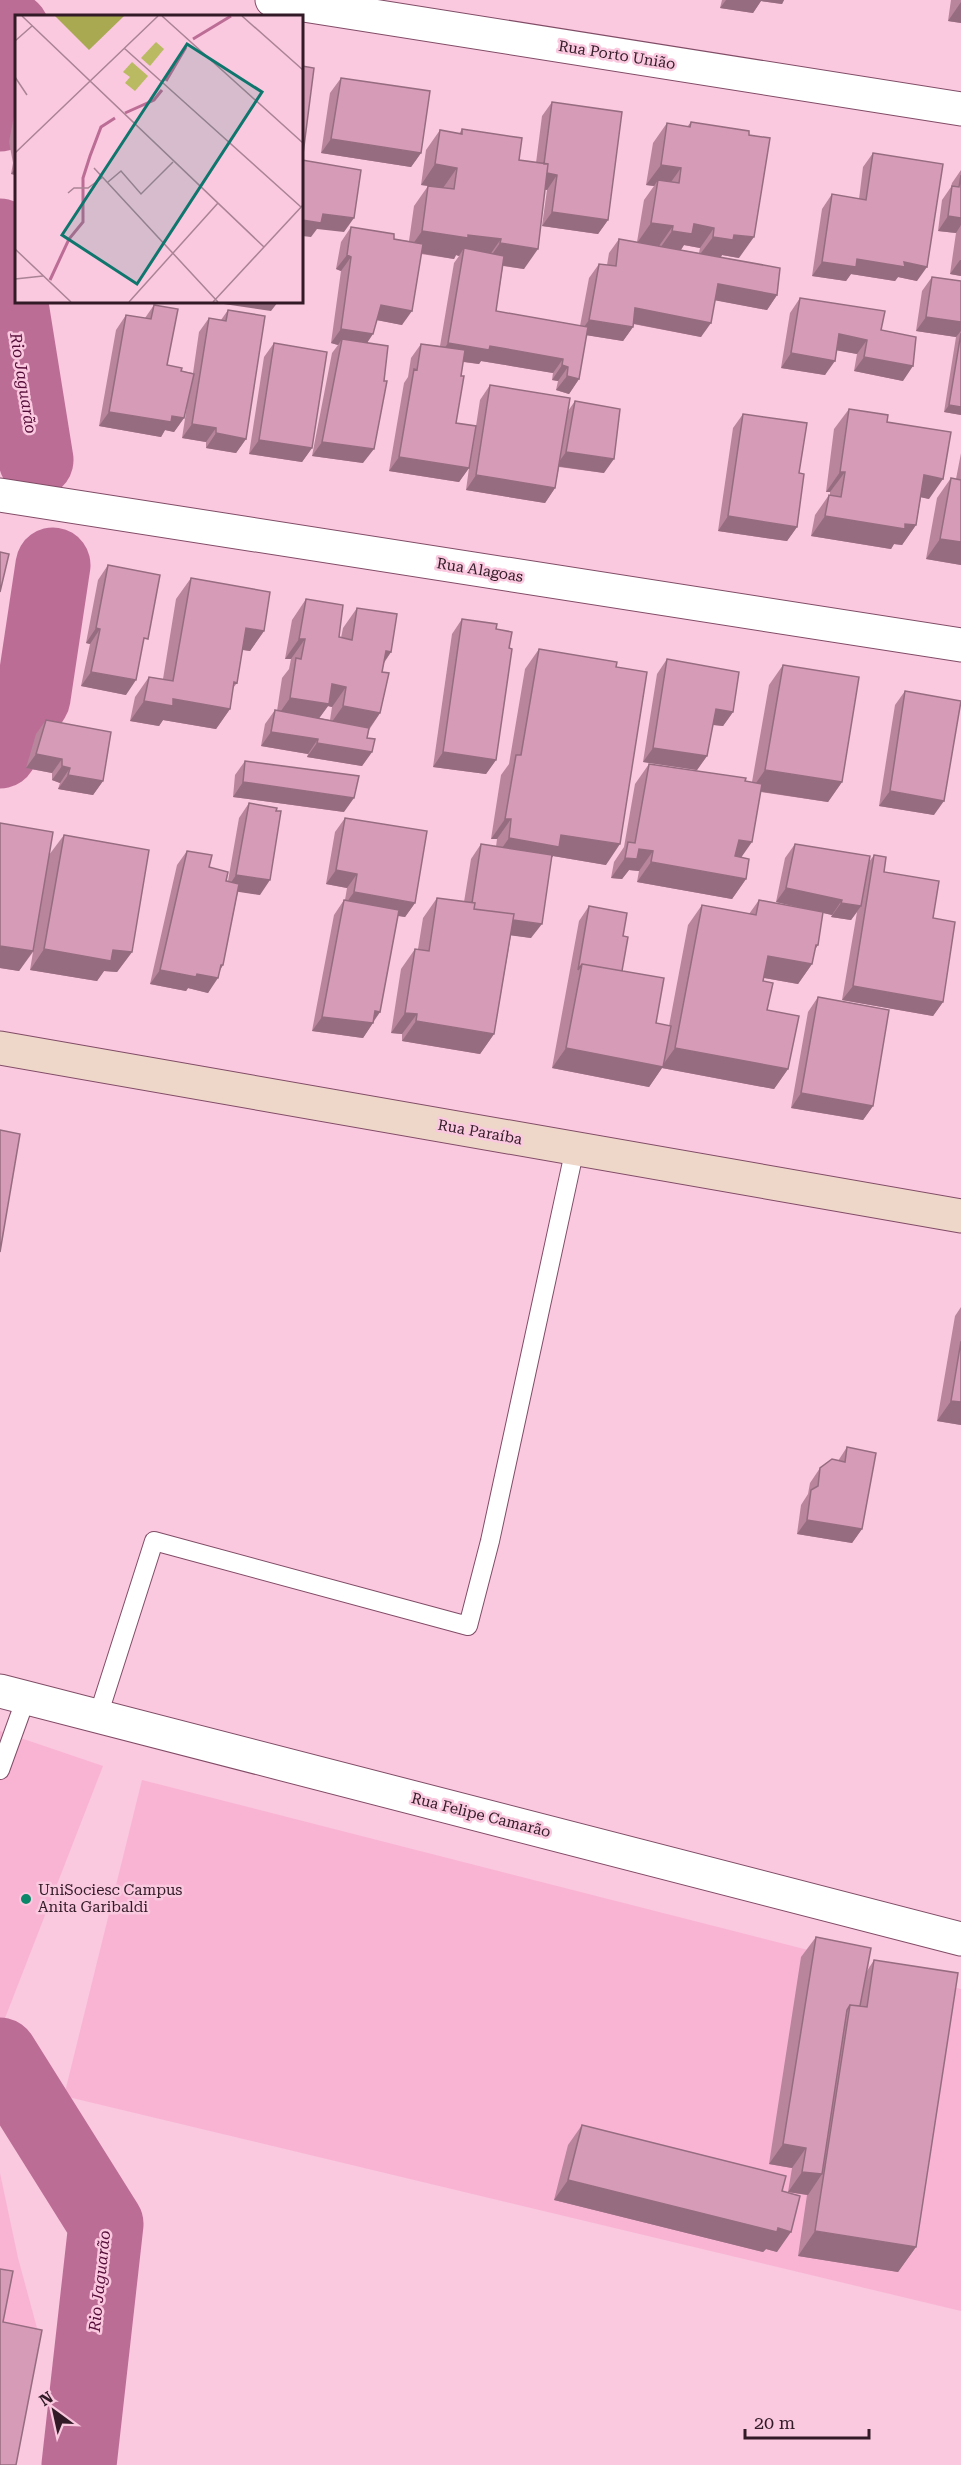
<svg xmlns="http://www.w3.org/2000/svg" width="961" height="2465" font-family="'Roboto Serif',serif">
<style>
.built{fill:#f9b4d4}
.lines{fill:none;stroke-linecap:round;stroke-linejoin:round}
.river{stroke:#bc6d95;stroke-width:75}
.lane-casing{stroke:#804c66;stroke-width:20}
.street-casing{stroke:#804c66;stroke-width:35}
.secondary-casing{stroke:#804c66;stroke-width:35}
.lane{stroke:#fff;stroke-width:18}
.street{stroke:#fff;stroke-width:33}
.secondary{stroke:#eed6c8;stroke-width:33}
.wall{fill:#b8859d;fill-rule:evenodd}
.shaded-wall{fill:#966c80}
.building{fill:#d69bb7;stroke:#966c80;stroke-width:1.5}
.poi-dot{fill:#0a8668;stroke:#fac8df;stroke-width:2}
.labels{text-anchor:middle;stroke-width:5;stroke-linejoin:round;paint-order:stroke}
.street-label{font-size:15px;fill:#321b27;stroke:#fac8df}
.poi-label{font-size:15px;fill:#321b27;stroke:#fac8df;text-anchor:start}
.water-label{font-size:16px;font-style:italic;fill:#540b37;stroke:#fac8df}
.inset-river{fill:none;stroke:#bc6d95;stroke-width:3}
.inset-road{fill:none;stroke:#aa8395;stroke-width:1.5}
.view{fill:#0f766e;fill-opacity:0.15;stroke:#0f766e;stroke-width:3}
.inset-edge{fill:none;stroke:#321b27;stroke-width:3}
</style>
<rect width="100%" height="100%" fill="#fac8df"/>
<path class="built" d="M0 1731 103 1766 0 2031Z
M142 1780 961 1989V2311L64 2096Z
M0 2173 18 2258 37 2328 10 2465H0Z"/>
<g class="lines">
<path class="river" d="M0 114 12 30
M0 236 36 460
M0 751 33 698 53 565
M0 2055 106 2224 79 2465"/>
<g class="lane-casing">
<path id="lane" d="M98 1716 154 1541 468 1626 490 1541 575 1148
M0 1770 26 1698"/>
</g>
<g class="street-casing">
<path id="street" d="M272 0 961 109
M0 495 961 645
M0 1691 961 1939"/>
</g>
<g class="secondary-casing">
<path id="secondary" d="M0 1048 961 1216"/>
</g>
<use href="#lane" class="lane"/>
<use href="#street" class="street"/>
<use href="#secondary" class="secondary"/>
</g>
<path class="wall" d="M722 0H784L782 4 761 1 753 13 720 8Z
M951 0H961V23L948 21Z
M341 78 421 153 411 167 321 153 330 93Z
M552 102 608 220 598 234 542 226 547 190 545 189 524 269 503 266 496 311 580 326 589 278 599 264 607 265 609 253 619 239 637 242 644 200 654 186 646 185 653 143 667 123 687 127 691 122 739 258 722 255 721 257 777 295 767 310 715 300 701 337 633 324V327L623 341 586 335 579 379 569 394 556 390 558 381 552 380 553 373 481 361 479 364 463 362 456 423 476 426 480 400 490 385 568 411 575 401 604 473 559 467 555 488 545 503 466 490 469 468 459 482 389 471 404 383 408 377 411 358 421 344 440 346 454 263 459 256 456 255 454 259 421 254 402 325 377 320 367 343 363 463 312 456 332 353 338 345 331 343 341 271 336 269 341 242 351 227 394 239 409 241 414 206 428 186H431L421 185 426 150 440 130 459 134 462 129 519 160 536 163 542 116ZM684 245 700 248 699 253 681 250Z
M16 113V175L11 174 13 163 9 142 14 116Z
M873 153 917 281 898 277 895 281 851 274 846 281 812 276 822 209 832 194 859 199 863 167Z
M961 170V276L950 274 956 233 938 231 942 200 951 187 952 183Z
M932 277 961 281V415L944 412 956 337 916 331 922 291Z
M800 298 881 330 903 381 854 371 857 354 837 350 825 375 781 368 790 313Z
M154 305 167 365 181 371 193 373 199 332 209 318 221 320 228 310 246 439 236 453 206 448V442L182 438 189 393 184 418 174 432 165 430 161 437 99 426 116 330 126 315 145 318Z
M274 343 312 448 302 462 249 454 264 357Z
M849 409 887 422 929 499 921 497 916 525 902 545 894 544 891 549 811 536 815 515 829 495H830V492H826L834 429Z
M743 414 799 473 797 527 787 541 718 531 733 428Z
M961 453V565L926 559 937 498 951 478 956 479Z
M108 565 126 695 81 686 90 644 86 643 98 580Z
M191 578 264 631 250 651 242 650 237 683 233 688 230 709 216 729 163 720 159 726 130 721 135 697 149 677 163 679 176 599Z
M306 599 339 637 341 638 343 628 357 608 391 652 384 663 382 672 380 713 369 730 367 738 372 752 362 766 307 757 308 754 261 746 265 724 275 710 277 711 282 678 289 669 291 659H285L292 620ZM328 706 332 707 330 720 319 718Z
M462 619 496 629 509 648 496 760 486 774 433 767 452 634Z
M539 649 616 667 606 865 553 856 551 859 531 938 511 935 494 1034 480 1054 402 1041V1034L391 1033 401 969 415 949H418L423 918 437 898 464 902 471 859 481 844 496 847 497 839H491L501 775 509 764 525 669Z
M667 659 733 712 723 726 713 725 707 756 697 770 643 762 657 674Z
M783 665 842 782 828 802 761 792 741 858 746 879 732 899 637 882 639 871 629 870 622 879 611 878 614 862 624 847 635 784 649 764 752 782 769 685Z
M905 691 934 815 879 806 895 705Z
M46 720 103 781 93 795 58 789 60 783 52 780V773L26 768 36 734Z
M245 761 344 812 233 797 235 775Z
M249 803 260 895 238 891 223 965 208 993 188 988 186 991 150 984 177 865 187 851 228 881 239 818Z
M345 818 415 903 405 917 398 916 380 1012 363 1038 312 1031 334 915 344 900H345L347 888 326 884 335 832Z
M0 823 49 855 64 835 132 952 117 972 104 971 97 981 30 970 33 952 19 971 0 968Z
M795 844 869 862 874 855 884 872 933 918 943 1002 933 1016 842 1000 857 912 851 920 831 917 832 915 823 913 812 964 798 984 764 978 763 981 767 1010 788 1069 774 1089 662 1068 649 1087 552 1068 579 921 589 906 623 936 622 971 656 1023 669 1026 688 925 702 905 749 914 759 900 807 909 776 902 785 858Z
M818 997 873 1106 863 1120 791 1108 808 1012Z
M961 1307V1425L937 1421 955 1316Z
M847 1447 862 1529 852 1543 797 1534 801 1505 808 1494 810 1483 820 1468 838 1461Z
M816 1937 867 1971 874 1960 916 2247 898 2272 798 2256 807 2195 788 2192 792 2168 769 2164 801 1957Z
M582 2125 782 2191 777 2252 766 2249 763 2252 554 2200 568 2145Z"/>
<path class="shaded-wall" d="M726 0H784L782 4 761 1 753 13 720 8Z
M961 2V23L948 21Z
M331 139 421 153 411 167 321 153Z
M435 164 457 168 443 188 421 185Z
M661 165 681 168 666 189 658 180 654 186 646 185Z
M16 167V175L11 174Z
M543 172 557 175 547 190 533 187Z
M552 212 608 220 598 234 542 226Z
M323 214 354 218 344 232 317 229 311 237 302 236V220Z
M948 216 961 218V225L956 233 938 231Z
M651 223 673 226 659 246 637 243Z
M694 224 714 228 700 248 684 245 678 254 658 251 672 231Z
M422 231 468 235 501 239 487 259 464 248 459 256 456 255 454 259 408 251Z
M734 235 754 237 739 258 722 255 719 260 698 257 713 237Z
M500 243 538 249 524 269 486 263Z
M347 255 351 257 341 271 336 269Z
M857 259 904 262 927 267 917 281 898 277 895 281 851 274 846 281 812 276 822 262Z
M960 260H961V276L950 274Z
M718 284 777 295 767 310 708 299Z
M210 302H278L271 311Z
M381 305 412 311 402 325 371 319Z
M635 308 711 323 701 337 625 322Z
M926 317 961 322V331L956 337 916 331Z
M589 320 633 327 623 341 579 334Z
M341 329 373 334 363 349 342 339 338 345 331 343Z
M839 334 867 340 857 354 829 349Z
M448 343 490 346 563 359 553 373 481 361 479 364 438 358Z
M791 353 835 361 825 375 781 368Z
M864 357 913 366 903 381 854 371Z
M562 365 568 367 558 381 552 380Z
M567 376 579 379 569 394 556 390Z
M949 405 961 407V415L944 412Z
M109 412 172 416 184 418 174 432 165 430 161 437 99 426Z
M192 424 216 428 206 442 182 438Z
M216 433 246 439 236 453 206 448Z
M259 440 312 448 302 462 249 454Z
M322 442 374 449 363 463 312 456Z
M566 452 614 459 604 473 556 466Z
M399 457 469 468 459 482 389 471Z
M840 472H845L830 492H826Z
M476 475 555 488 545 503 466 490Z
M924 475 943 479 929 499 910 495Z
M728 516 797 527 787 541 718 531Z
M825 516 916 525 902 545 894 544 891 549 811 536Z
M940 539 961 542V565L926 559Z
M96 628 100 629 90 644 86 643Z
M246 628 264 631 250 651 232 648Z
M299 639H305L291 659H285Z
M386 651 391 652 377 672Z
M91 672 136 680 126 695 81 686Z
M332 684 346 687 332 707 328 706 315 724 276 718 290 698Z
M173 699 230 709 216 729 163 720 159 726 130 721 144 701Z
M343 706 380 713 366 733 329 726Z
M716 709 733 712 723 726 706 724Z
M271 732 318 739 308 754 261 746Z
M317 743 372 752 362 766 307 757Z
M653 748 707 756 697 770 643 762Z
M443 752 496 760 486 774 433 767Z
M36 754 62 759 52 773 26 768Z
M62 766 70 768 60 783 52 780Z
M765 770 842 782 828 802 751 790Z
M68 775 103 781 93 795 58 789Z
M243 782 354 798 344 812 233 797Z
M890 791 944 801 934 815 879 806Z
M505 819H511L497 839H491Z
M561 835 620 844 606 865 553 856 545 867 495 858 509 838Z
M739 840 752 842 738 862 724 860Z
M639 849 653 851 639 871 629 870 622 879 611 878 625 858Z
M651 862 746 879 732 899 637 882Z
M336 870 357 874 347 888 326 884Z
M236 875 270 880 260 895 226 890Z
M786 888 842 900 832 915 776 902Z
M354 892 415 903 405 917 344 906Z
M841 903 861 906 851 920 831 917Z
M470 914 542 924 531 938 460 929Z
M816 945H818L806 963 812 964 798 984 754 976 768 956Z
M0 946 33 951 19 971 0 968Z
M44 949 113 950 132 952 117 972 104 971 97 981 30 970Z
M221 965H223L214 978H218L208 993 188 988 186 991 150 984 160 970 197 974Z
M853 986 943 1002 933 1016 842 1000Z
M375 1011 380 1012 372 1023H373L363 1038 312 1031 322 1017Z
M405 1013 417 1014 402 1034 391 1033Z
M416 1021 494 1034 480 1054 402 1041Z
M566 1048 662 1066 675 1048 788 1069 774 1089 662 1068 649 1087 552 1068Z
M801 1093 873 1106 863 1120 791 1108Z
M951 1401 961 1402V1425L937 1421Z
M807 1520 862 1529 852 1543 797 1534Z
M783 2144 806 2148 792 2168 769 2164Z
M802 2172 822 2174 808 2195 788 2192Z
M568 2180 778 2228 791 2232 777 2252 766 2249 763 2252 554 2200Z
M815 2231 916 2247 898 2272 798 2256Z"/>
<path class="building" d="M302 66 314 68 302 162Z
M341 78 430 91 421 153 331 139Z
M552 102 622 112 608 220 552 212 557 175 547 173 548 164H544Z
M691 122 749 131V135L770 138 754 237 734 235 733 240 713 237 714 228 694 224 692 234 672 231 673 226 651 223 658 180 679 183 681 168 661 165 667 123 690 127Z
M462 129 522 138 519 160 548 164 538 249 500 243 501 239 468 235V238L422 231 428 186 454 189 457 168 435 164 440 130 462 134Z
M873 153 943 164 927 267 904 262 905 267 857 259 856 267 822 262 832 194 866 200Z
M302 160 361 170 354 218 323 214 321 223 302 220Z
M961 175V218L948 216 952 186 959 187Z
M351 227 394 234V239L423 244 412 311 381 305 373 334 341 329 351 257 347 255Z
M619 239 780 268 777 295 718 284 711 323 635 308 633 327 589 320 599 264 616 266Z
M464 248 504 256 496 311 588 327 579 379 567 376 568 367 562 365 563 359 490 346 489 350 448 343Z
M932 277 961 281V322L926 317Z
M800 298 885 311 881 330 916 337 913 366 864 357 867 340 839 334 835 361 791 353Z
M154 305 178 309 167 365 182 368 181 371 194 374 184 418 172 416 171 422 109 412 126 315 151 319Z
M228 310 265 316 246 439 216 433V428L192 424 209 318 226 321Z
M961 333V407L949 405Z
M342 339 388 346 384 381H387L374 449 322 442Z
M274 343 327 352 312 448 259 440Z
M421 344 465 350 461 376H464L456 423 476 426 469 468 399 457 414 369 417 370Z
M490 385 570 398 555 488 476 475Z
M575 401 620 409 614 459 566 452Z
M849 409 888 415 887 422 951 432 943 479 924 475 916 525 905 524V529L825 516 829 495 841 497 845 472H840Z
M743 414 807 423 799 473 804 474 797 527 728 516Z
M951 478 961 480V542L940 539Z
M0 552 9 554 0 592Z
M108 565 160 575 148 639 144 638 136 680 91 672 100 629 96 628Z
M191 578 270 592 264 631 246 628 237 683 234 682 230 709 173 699V706L144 701 149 677 173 681Z
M306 599 343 605 339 637 352 640 357 608 397 614 391 652 386 651 382 672 389 673 380 713 343 706 346 687 332 684 329 704 290 698 296 658 301 659 305 639H299Z
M462 619 497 624 496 629 512 632 509 648 512 649 496 760 443 752Z
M539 649 617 662 616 667 647 672 620 844 561 835 559 847 509 838 511 819H505L516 755H521Z
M667 659 739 672 733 712 716 709 707 756 653 748Z
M783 665 859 677 842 782 765 770Z
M905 691 961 701 944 801 890 791Z
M275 710 369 728 367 738 375 739 372 752 317 743 318 739 271 732Z
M46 720 111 732 103 781 68 775 70 768 62 766V759L36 754Z
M245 761 359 776 354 798 243 782Z
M649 764 746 778 745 781 762 784 752 842 739 840 735 856 749 859 746 879 651 862 653 851 639 849 637 859 625 858 628 842 635 843Z
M249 803 277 808 276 811H281L270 880 236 875Z
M345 818 427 831 415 903 354 892 357 874 336 870Z
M0 823 53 832 33 951 0 946Z
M64 835 149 850 132 952 113 950 111 961 44 949Z
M481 844 552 855 542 924 513 920 514 914 474 909 475 903H472Z
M795 844 870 856 861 906 841 903 842 900 786 888Z
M187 851 212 855 209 867 228 872 226 881 239 884 223 965H221L218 978 197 974 196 977 160 970Z
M874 855 886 857 884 872 939 881 933 918 955 922 943 1002 853 986Z
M437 898 475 903 474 909 514 914 494 1034 416 1021 417 1014 405 1013 415 949 429 951Z
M344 900 399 910 380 1012 375 1011 373 1023 322 1017Z
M759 900 823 912 818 945H816L812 964 768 956 763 981 773 983 767 1010 799 1016 788 1069 675 1048 702 905 756 915Z
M589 906 627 913 623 936 628 937 622 971 582 964 578 970Z
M582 964 664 978 656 1023 671 1026 663 1067 566 1048Z
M818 997 889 1010 873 1106 801 1093Z
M0 1130 20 1134 0 1252Z
M961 1341V1402L951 1401Z
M847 1447 876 1453 862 1529 807 1520 811 1490 818 1486 820 1468 832 1459 845 1462Z
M816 1937 871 1948 860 2006 850 2005 847 2010 822 2174 802 2172 806 2148 783 2144Z
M874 1960 958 1973 916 2247 815 2231 850 2005 867 2007Z
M582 2125 786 2176 782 2191 800 2196 791 2232 778 2228 777 2232 568 2180Z
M0 2269 13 2271 3 2322 42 2330 16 2465H0Z"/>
<circle class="poi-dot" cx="26" cy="1899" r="6"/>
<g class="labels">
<g class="street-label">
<text transform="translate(617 55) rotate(9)" y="5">Rua Porto União</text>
<text transform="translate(480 570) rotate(9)" y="5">Rua Alagoas</text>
<text transform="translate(480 1132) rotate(10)" y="5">Rua Paraíba</text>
<text transform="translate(481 1815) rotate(14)" y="5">Rua Felipe Camarão</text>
</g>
<g class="poi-label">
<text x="38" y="1895">UniSociesc Campus<tspan x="38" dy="17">Anita Garibaldi</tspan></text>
</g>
<g class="water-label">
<text transform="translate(24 383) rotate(81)" y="6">Rio Jaguarão</text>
<text transform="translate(99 2281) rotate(-84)" y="6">Rio Jaguarão</text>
</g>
</g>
<g transform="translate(15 15)">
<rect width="288" height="288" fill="#fac8df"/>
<path d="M141 27 149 34 135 51 126 43ZM117 47 133 61 120 76 110 68 115 62 108 57Z" fill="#b9ba62"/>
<path d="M40 1H109L74 35Z" fill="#a8a951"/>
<path class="inset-river" d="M178 24 216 1M151 66 171 32M110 98 139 85 147 75M35 265 54 224 68 207V163L75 141 86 112 100 103"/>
<path class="inset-road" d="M7 1 249 232M147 1 288 128M227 1 288 55M0 26 17 11M109 33 286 192M0 62 12 80M0 138 143 1M79 153 203 287M93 167 106 156 126 179 158 147M53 178 59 173H73L88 162M0 234 56 287M0 264 28 261M114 287 203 188M198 287 288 190"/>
<path class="view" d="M172 29 247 77 122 269 47 220Z"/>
<rect width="288" height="288" class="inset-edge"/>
</g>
<g transform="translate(54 2411) rotate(327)" stroke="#fac8df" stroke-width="4.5" paint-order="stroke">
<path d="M0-4.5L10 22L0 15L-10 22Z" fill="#321b27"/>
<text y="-9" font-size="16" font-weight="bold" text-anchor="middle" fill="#321b27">N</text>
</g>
<path d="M745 2429v9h124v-9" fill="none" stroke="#321b27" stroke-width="3"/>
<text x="754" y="2429" font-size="18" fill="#321b27" stroke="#fac8df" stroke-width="4.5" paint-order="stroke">20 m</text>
</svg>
